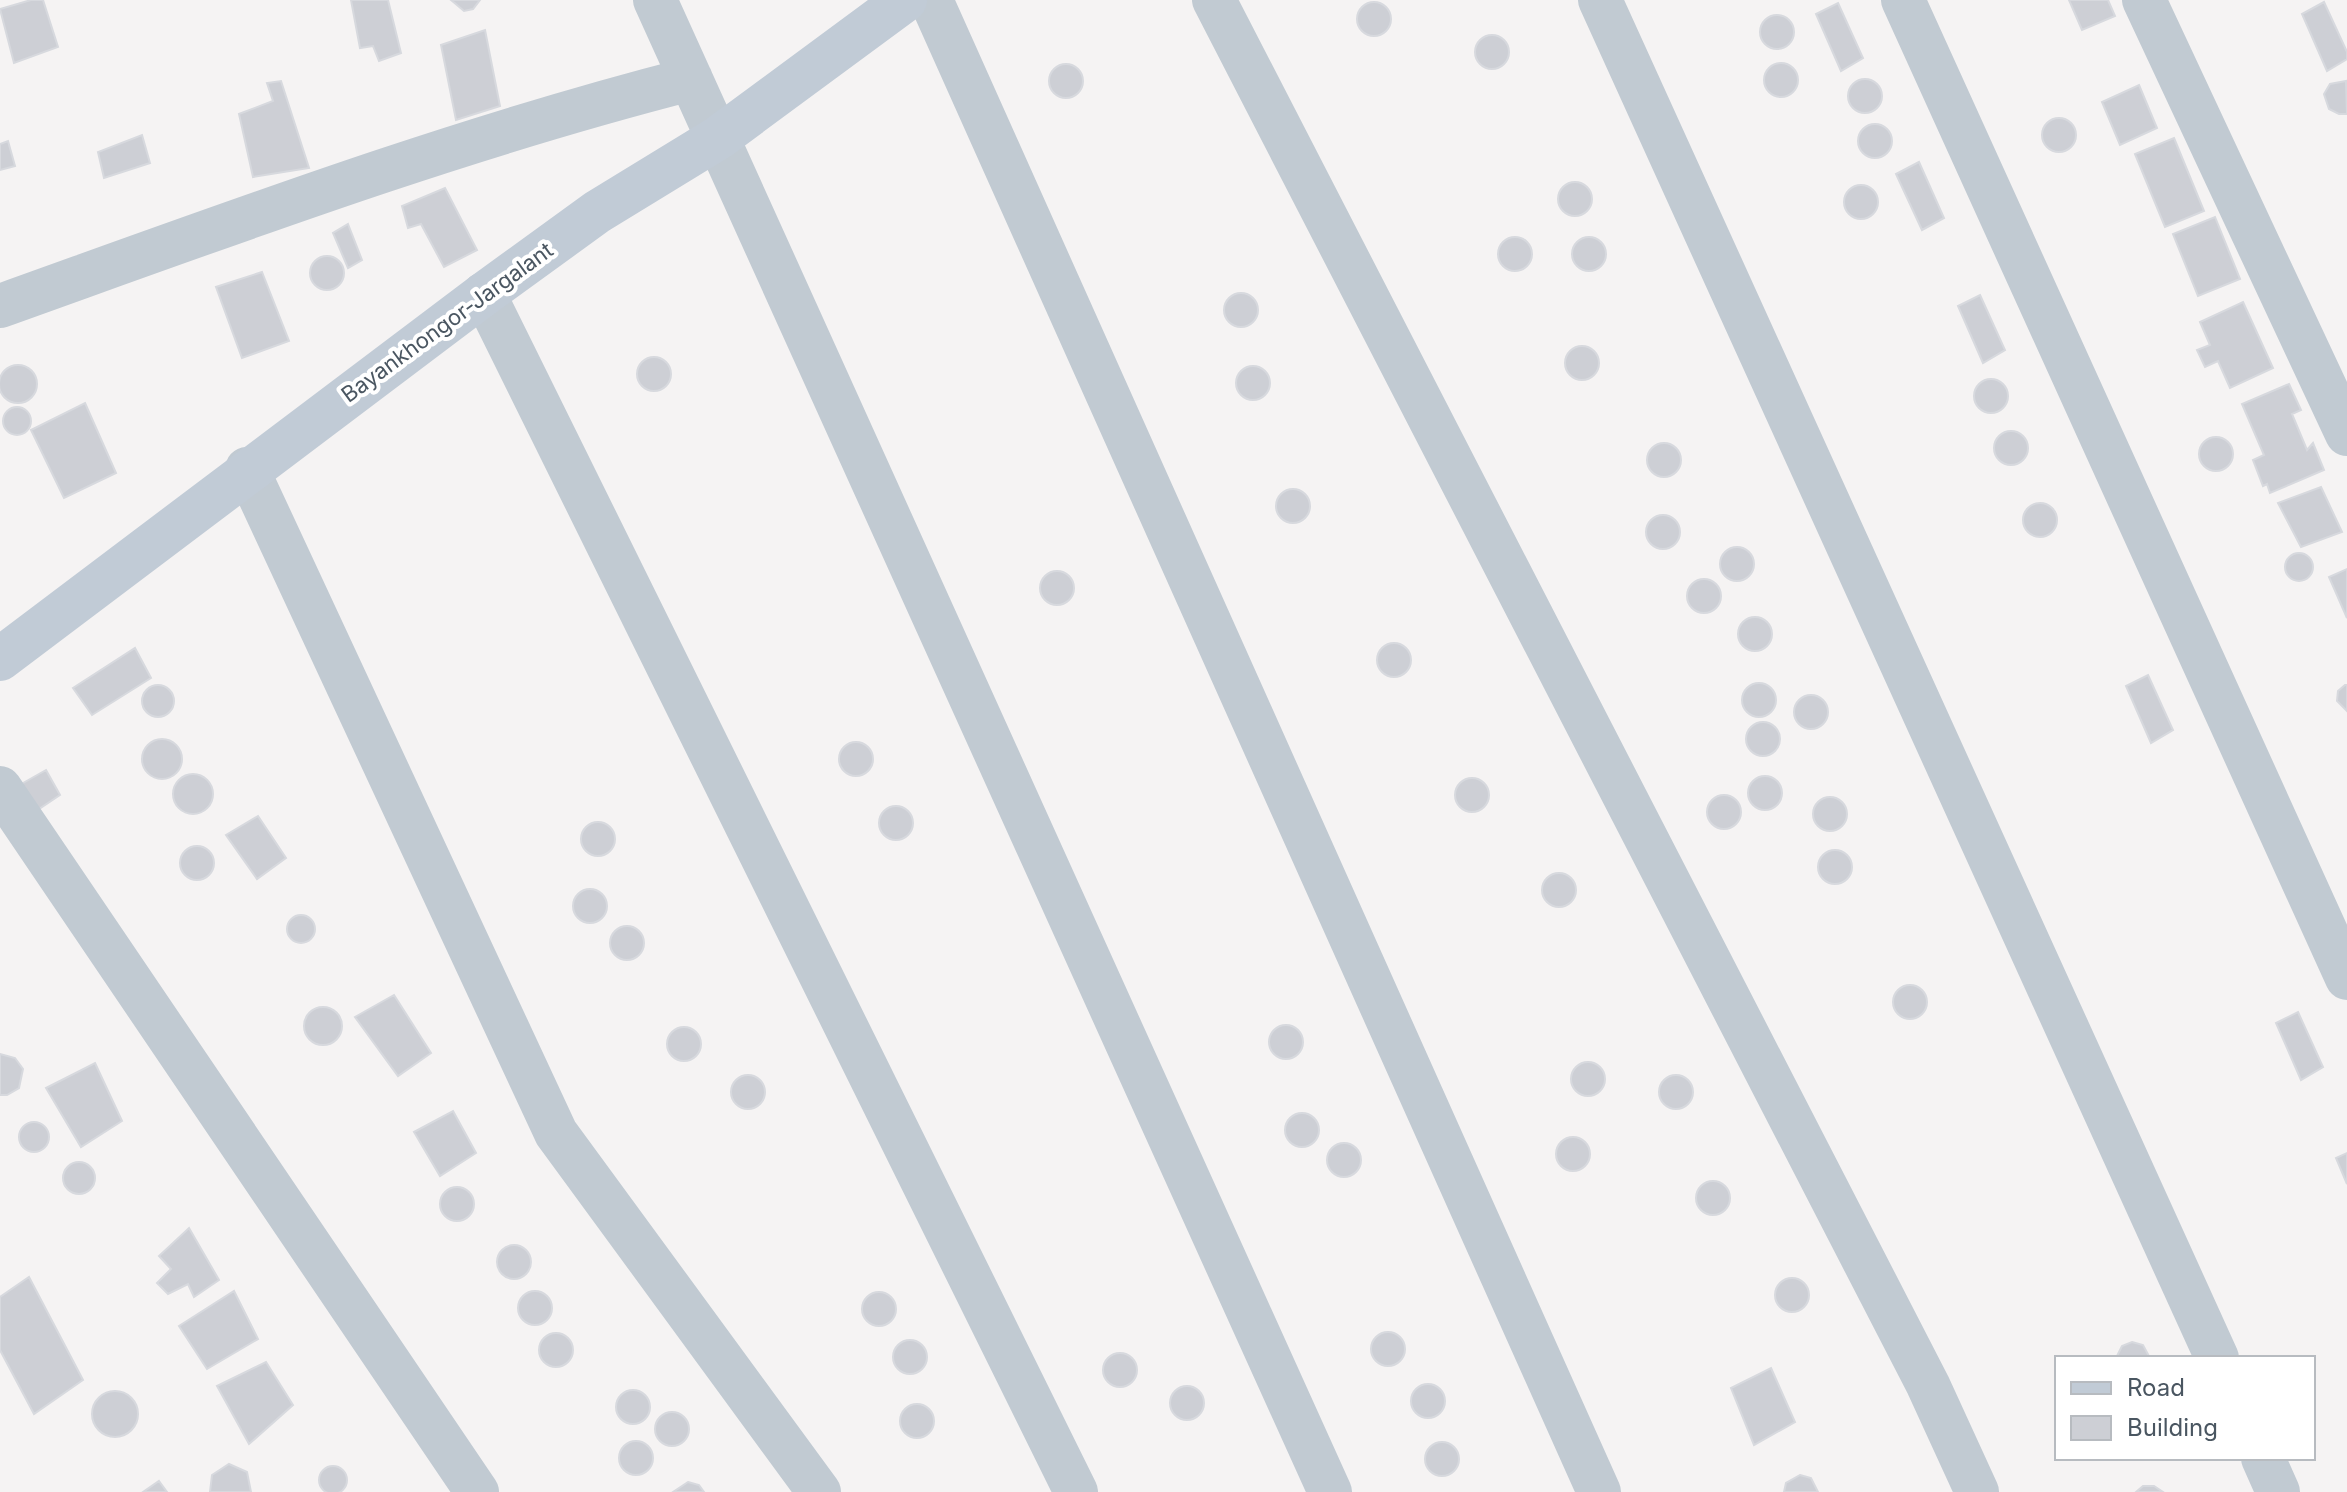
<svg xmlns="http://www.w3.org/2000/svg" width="2347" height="1492" font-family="Inter,sans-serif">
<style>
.building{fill:#cdcfd5;stroke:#d7d9de;stroke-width:2}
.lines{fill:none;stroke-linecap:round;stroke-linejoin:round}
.street{stroke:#c1cad2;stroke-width:44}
.secondary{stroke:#c1cbd6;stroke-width:44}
.labels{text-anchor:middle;stroke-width:8;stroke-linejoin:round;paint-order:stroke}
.street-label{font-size:22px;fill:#4a5661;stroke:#fff}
</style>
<rect width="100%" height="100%" fill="#f5f3f3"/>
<path class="building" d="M31 0H43L58 47 14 63 0 9Z
M351 0H388L401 53 379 61 373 46 360 48Z
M451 0H480L473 9 464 11Z
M2069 0H2108L2115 16 2082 30Z
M2324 2 2347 52V59L2327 71 2302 14Z
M1357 19a17 17 0 1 1 34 0a17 17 0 1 1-34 0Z
M1838 3 1863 58 1841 71 1816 14Z
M1760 32a17 17 0 1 1 34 0a17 17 0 1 1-34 0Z
M485 30 500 106 456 120 441 45Z
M1475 52a17 17 0 1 1 34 0a17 17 0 1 1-34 0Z
M1764 80a17 17 0 1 1 34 0a17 17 0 1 1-34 0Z
M1049 81a17 17 0 1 1 34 0a17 17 0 1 1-34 0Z
M1848 96a17 17 0 1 1 34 0a17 17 0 1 1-34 0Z
M281 81 309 168 253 177 239 114 273 101 267 83Z
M2346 81 2347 114H2339L2329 109 2324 94 2330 84Z
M2139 85 2157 128 2120 145 2102 102Z
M2042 135a17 17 0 1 1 34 0a17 17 0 1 1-34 0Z
M1858 141a17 17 0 1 1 34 0a17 17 0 1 1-34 0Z
M142 135 150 163 104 178 98 152Z
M2174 138 2204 211 2165 227 2135 154Z
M8 141 15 166 0 170V144Z
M1919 162 1944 218 1922 230 1896 174Z
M1558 199a17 17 0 1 1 34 0a17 17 0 1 1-34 0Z
M1844 202a17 17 0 1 1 34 0a17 17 0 1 1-34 0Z
M445 188 477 250 444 267 421 224 408 228 402 206Z
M2215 217 2240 279 2198 296 2173 234Z
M348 224 362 260 348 268 333 233Z
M1498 254a17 17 0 1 1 34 0a17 17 0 1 1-34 0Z
M1572 254a17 17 0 1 1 34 0a17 17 0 1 1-34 0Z
M310 273a17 17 0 1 1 34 0a17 17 0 1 1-34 0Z
M262 272 289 341 242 358 216 287Z
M1224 310a17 17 0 1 1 34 0a17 17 0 1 1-34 0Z
M1980 295 2005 350 1983 363 1958 306Z
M2243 302 2273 368 2230 388 2218 361 2205 367 2197 350 2210 345 2200 322Z
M1565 363a17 17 0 1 1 34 0a17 17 0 1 1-34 0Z
M637 374a17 17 0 1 1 34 0a17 17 0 1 1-34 0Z
M-1 384a19 19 0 1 1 38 0a19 19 0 1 1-38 0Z
M1236 383a17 17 0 1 1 34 0a17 17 0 1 1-34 0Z
M1974 396a17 17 0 1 1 34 0a17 17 0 1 1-34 0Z
M2289 384 2301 410 2292 414 2307 450 2313 443 2324 470 2270 493 2267 484 2263 486 2253 460 2264 455 2242 404Z
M85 403 116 473 64 498 31 430Z
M3 421a14 14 0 1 1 28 0a14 14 0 1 1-28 0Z
M1994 448a17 17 0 1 1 34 0a17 17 0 1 1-34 0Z
M2199 454a17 17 0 1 1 34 0a17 17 0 1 1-34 0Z
M1647 460a17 17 0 1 1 34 0a17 17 0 1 1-34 0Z
M2321 487 2342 532 2301 547 2278 503Z
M1276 506a17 17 0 1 1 34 0a17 17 0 1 1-34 0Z
M2023 520a17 17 0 1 1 34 0a17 17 0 1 1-34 0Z
M1646 532a17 17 0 1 1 34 0a17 17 0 1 1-34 0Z
M1720 564a17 17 0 1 1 34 0a17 17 0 1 1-34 0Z
M2285 567a14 14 0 1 1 28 0a14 14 0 1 1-28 0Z
M2347 569V618L2329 577Z
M1040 588a17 17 0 1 1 34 0a17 17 0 1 1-34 0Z
M1687 596a17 17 0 1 1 34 0a17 17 0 1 1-34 0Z
M1738 634a17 17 0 1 1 34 0a17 17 0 1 1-34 0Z
M1377 660a17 17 0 1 1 34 0a17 17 0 1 1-34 0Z
M135 648 151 678 92 715 73 688Z
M2148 675 2173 730 2151 743 2126 686Z
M1742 700a17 17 0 1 1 34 0a17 17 0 1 1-34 0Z
M142 701a16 16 0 1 1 32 0a16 16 0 1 1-32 0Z
M2345 685H2347V711L2337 701 2338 691Z
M1794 712a17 17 0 1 1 34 0a17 17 0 1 1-34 0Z
M1746 739a17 17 0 1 1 34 0a17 17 0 1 1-34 0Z
M142 759a20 20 0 1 1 40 0a20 20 0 1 1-40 0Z
M839 759a17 17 0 1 1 34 0a17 17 0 1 1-34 0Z
M46 770 60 795 27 817 9 791Z
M173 794a20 20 0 1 1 40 0a20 20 0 1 1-40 0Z
M1748 793a17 17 0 1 1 34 0a17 17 0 1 1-34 0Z
M1455 795a17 17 0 1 1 34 0a17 17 0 1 1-34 0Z
M1707 812a17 17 0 1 1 34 0a17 17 0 1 1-34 0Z
M1813 814a17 17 0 1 1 34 0a17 17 0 1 1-34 0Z
M879 823a17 17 0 1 1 34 0a17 17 0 1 1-34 0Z
M258 816 286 858 257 879 226 835Z
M581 839a17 17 0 1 1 34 0a17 17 0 1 1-34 0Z
M180 863a17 17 0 1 1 34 0a17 17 0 1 1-34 0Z
M1818 867a17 17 0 1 1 34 0a17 17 0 1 1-34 0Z
M1542 890a17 17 0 1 1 34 0a17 17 0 1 1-34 0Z
M573 906a17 17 0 1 1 34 0a17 17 0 1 1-34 0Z
M287 929a14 14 0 1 1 28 0a14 14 0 1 1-28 0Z
M610 943a17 17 0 1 1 34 0a17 17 0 1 1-34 0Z
M1893 1002a17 17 0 1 1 34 0a17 17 0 1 1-34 0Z
M394 995 431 1053 398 1076 355 1017Z
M304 1026a19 19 0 1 1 38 0a19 19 0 1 1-38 0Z
M2298 1012 2323 1067 2301 1080 2276 1023Z
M1269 1042a17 17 0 1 1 34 0a17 17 0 1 1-34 0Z
M667 1044a17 17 0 1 1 34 0a17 17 0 1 1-34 0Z
M0 1054 15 1058 23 1069 19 1088 7 1095H0Z
M1571 1079a17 17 0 1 1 34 0a17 17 0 1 1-34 0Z
M95 1063 122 1121 81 1147 46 1088Z
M731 1092a17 17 0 1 1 34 0a17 17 0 1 1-34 0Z
M1659 1092a17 17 0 1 1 34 0a17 17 0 1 1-34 0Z
M453 1111 476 1153 440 1176 414 1132Z
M1285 1130a17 17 0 1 1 34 0a17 17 0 1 1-34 0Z
M19 1137a15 15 0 1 1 30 0a15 15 0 1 1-30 0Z
M1556 1154a17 17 0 1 1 34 0a17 17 0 1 1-34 0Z
M1327 1160a17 17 0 1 1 34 0a17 17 0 1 1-34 0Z
M2347 1153V1184L2336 1158Z
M63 1178a16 16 0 1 1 32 0a16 16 0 1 1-32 0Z
M1696 1198a17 17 0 1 1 34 0a17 17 0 1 1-34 0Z
M440 1204a17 17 0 1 1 34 0a17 17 0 1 1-34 0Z
M189 1228 219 1280 194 1297 188 1284 168 1294 157 1283 171 1269 159 1256Z
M497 1262a17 17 0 1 1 34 0a17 17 0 1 1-34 0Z
M29 1277 83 1380 34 1414 0 1350V1297Z
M1775 1295a17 17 0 1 1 34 0a17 17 0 1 1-34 0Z
M518 1308a17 17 0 1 1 34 0a17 17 0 1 1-34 0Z
M234 1291 258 1339 207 1369 179 1326Z
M862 1309a17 17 0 1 1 34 0a17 17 0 1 1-34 0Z
M1371 1349a17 17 0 1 1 34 0a17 17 0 1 1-34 0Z
M539 1350a17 17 0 1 1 34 0a17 17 0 1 1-34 0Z
M893 1357a17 17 0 1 1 34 0a17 17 0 1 1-34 0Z
M2132 1342 2143 1345 2150 1358H2116L2122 1346Z
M1103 1370a17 17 0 1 1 34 0a17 17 0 1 1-34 0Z
M266 1362 293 1405 249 1444 217 1386Z
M1771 1368 1795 1422 1754 1445 1731 1388Z
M1411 1401a17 17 0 1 1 34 0a17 17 0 1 1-34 0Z
M1170 1403a17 17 0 1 1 34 0a17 17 0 1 1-34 0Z
M616 1407a17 17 0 1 1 34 0a17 17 0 1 1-34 0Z
M92 1414a23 23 0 1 1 46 0a23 23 0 1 1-46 0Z
M900 1421a17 17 0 1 1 34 0a17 17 0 1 1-34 0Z
M655 1429a17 17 0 1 1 34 0a17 17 0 1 1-34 0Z
M619 1458a17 17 0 1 1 34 0a17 17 0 1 1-34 0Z
M1425 1459a17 17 0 1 1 34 0a17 17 0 1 1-34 0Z
M229 1464 247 1472 251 1492H210L212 1475Z
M319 1480a14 14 0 1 1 28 0a14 14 0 1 1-28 0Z
M1800 1475 1811 1478 1818 1492H1784L1786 1483Z
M159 1481 167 1492H143Z
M688 1482 699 1485 704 1492H673Z
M2143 1486H2154L2163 1492H2136Z"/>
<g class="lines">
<path class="street" d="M655 0 1330 1492
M931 0 1599 1492
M1214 0 1928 1385 1977 1492
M1600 0 2217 1358
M1903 0 2347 978
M2144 0 2347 434
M484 294 1076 1492
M0 306C229 224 456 139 691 79
M247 469 556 1133 819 1492
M0 788 477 1492
M2263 1458 2278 1492"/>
<path class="secondary" d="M0 659 484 294 597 212 718 138 905 0"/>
</g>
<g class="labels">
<g class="street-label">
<text transform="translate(447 322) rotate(-36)" y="8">Bayankhongor-Jargalant</text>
</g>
</g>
<rect x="2055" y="1356" width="260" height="104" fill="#ffffff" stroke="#b7bbc0" stroke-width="2"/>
<rect x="2071" y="1382" width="40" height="12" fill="#c1cbd6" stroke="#b7bbc0" stroke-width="2"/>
<text x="2127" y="1396" font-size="24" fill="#4a5661">Road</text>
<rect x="2071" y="1416" width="40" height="24" fill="#cdcfd5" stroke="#b7bbc0" stroke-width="2"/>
<text x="2127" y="1436" font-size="24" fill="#4a5661">Building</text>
</svg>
